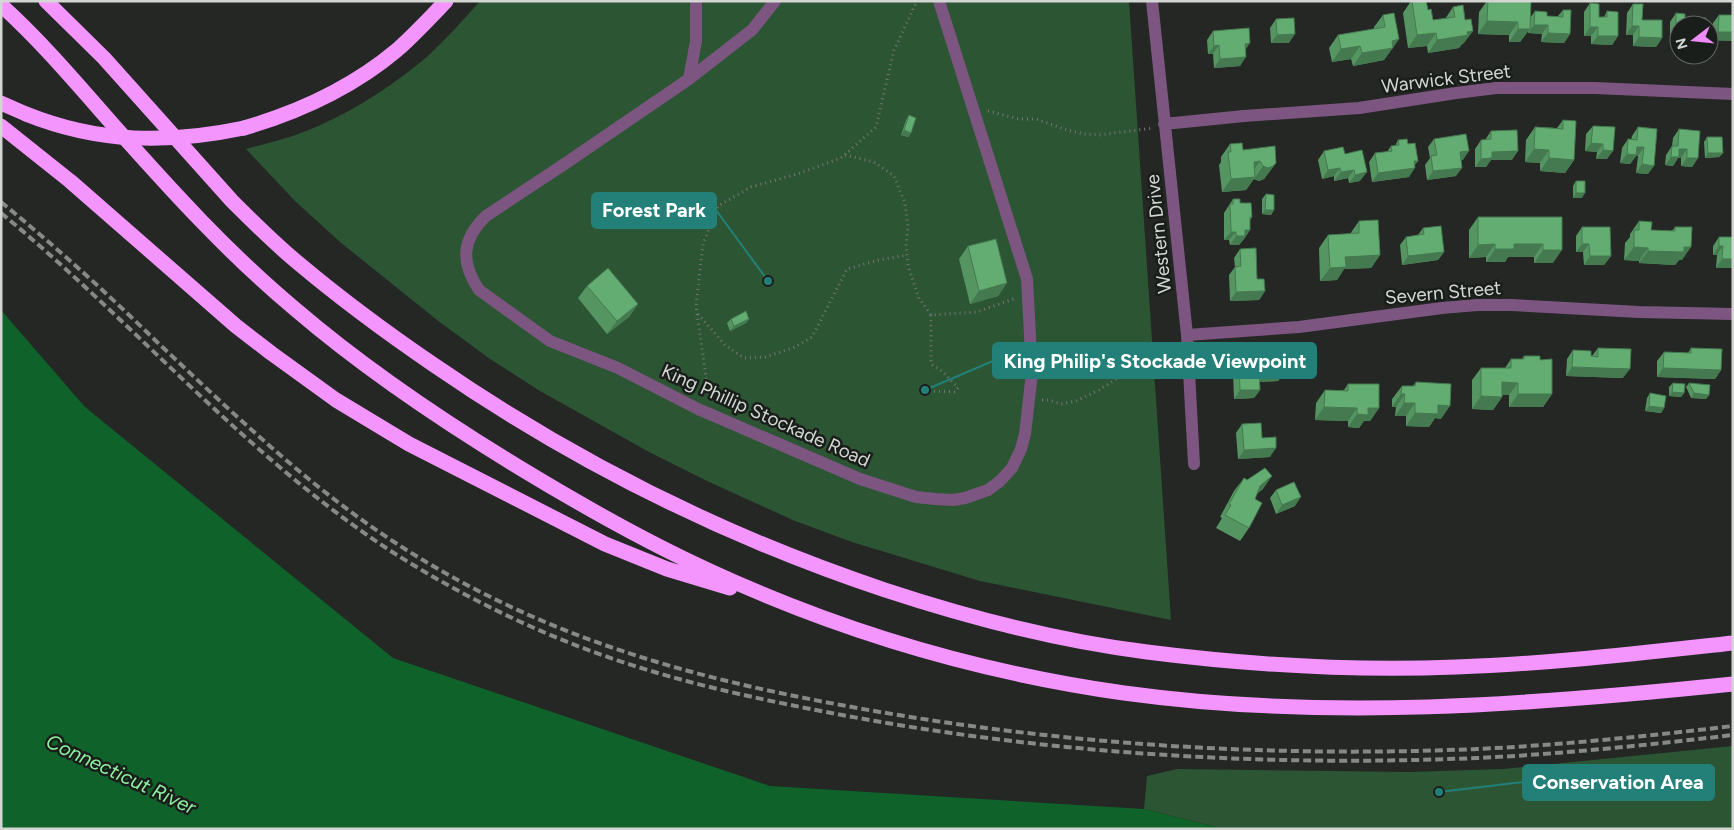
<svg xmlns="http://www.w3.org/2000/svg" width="1734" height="830" font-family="Figtree,sans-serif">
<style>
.green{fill:#2c5534}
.water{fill:#10622b}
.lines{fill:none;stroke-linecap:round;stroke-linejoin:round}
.path{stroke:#747774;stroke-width:3;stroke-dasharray:1 4;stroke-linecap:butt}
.minor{stroke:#7c5680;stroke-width:12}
.highway{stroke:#f495fe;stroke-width:15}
.rail{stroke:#868986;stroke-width:4;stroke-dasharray:8 4;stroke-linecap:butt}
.highway-bridge{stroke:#f495fe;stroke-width:15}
.wall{fill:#559562}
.shaded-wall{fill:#457950}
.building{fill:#63ad72;stroke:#457950}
.labels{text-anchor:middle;stroke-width:5;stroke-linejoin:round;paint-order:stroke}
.street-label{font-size:19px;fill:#d3d6d3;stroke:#1a1e1b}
.water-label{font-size:20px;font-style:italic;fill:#8df0a0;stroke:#1a1e1b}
.leader{fill:none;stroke:#238078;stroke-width:2}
.callout-dot{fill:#238078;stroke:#1a1e1b;stroke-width:2}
.callout{fill:#238078;stroke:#238078;stroke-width:2}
.callout-label{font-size:20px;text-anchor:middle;font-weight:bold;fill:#fff}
</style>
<rect width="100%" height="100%" fill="#242724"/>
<path class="green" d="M480 1H1129L1171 620 980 581 852 542 795 521 705 480 649 452 540 391 490 359 437 320 340 242 295 201 246 149C268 143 290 138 311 129 353 112 397 83 430 54 448 37 464 19 480 1Z
M1733 746V829H1224L1144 809 1147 776 1177 769 1409 772 1503 769Z"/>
<path class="water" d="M1 310 85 407 393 658 770 786 1144 809 1224 829H1Z"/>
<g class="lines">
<path class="path" d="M988 111 1019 119H1036L1067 130 1084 134 1099 135 1153 128
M845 155 874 162 894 176 905 203 908 227 906 244 908 266 919 298 931 315
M698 314 725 345 744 358 765 357 793 348 812 337 847 269 879 260 907 255
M929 391 955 392 958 388 943 372 931 364V315L977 312 1016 298
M709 399 696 306 703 244 718 206 751 187 797 174 841 158 876 127 894 50 917 1
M1042 400H1049L1061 404 1076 401 1099 390 1121 376 1163 365 1175 358"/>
<path class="minor" d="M775 1 752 30 689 79 566 163 486 216C462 239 460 262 479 290L550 341 618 368 698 409 860 479 916 497 935 499 953 500 965 498 988 490 1000 481 1012 468 1021 449 1025 434 1032 373 1027 279 939 1
M1152 1 1187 335 1194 464
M689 79 696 41V1
M1164 124 1244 116 1359 108 1456 93 1496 88H1595L1733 94
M1187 335 1299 327 1442 308 1477 305H1512L1639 312 1733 314"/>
<path class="highway" d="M46 1 104 58 232 201C253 222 274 243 297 262 341 299 387 333 434 365 575 462 723 536 885 590 970 618 1058 641 1147 652 1249 665 1354 671 1456 667 1549 664 1641 653 1733 643
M1 5C42 42 78 85 115 127 172 191 229 254 295 309 365 369 441 420 520 468 581 505 644 541 710 571 840 631 982 673 1124 693 1327 721 1530 705 1733 684
M1 103 26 114
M1 126 70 181 236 326 271 353 336 400 409 444 605 544 667 569 730 588
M244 128C299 112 353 87 397 50 414 35 430 18 446 1"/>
<path class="rail" d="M1 202C55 246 107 293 157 342 236 416 313 491 405 549 543 636 683 676 841 705 1050 744 1264 758 1477 749 1562 745 1648 736 1733 726
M1 213C136 324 250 461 397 555 472 602 554 641 638 667 705 688 773 702 842 715 1050 754 1265 767 1477 758 1562 754 1648 745 1733 735"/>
<path class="highway-bridge" d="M26 114C98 143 168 144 244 128"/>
</g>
<path class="wall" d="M1411 1H1426L1428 10 1433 20 1445 19 1453 7 1464 43 1462 44 1459 48 1428 53 1427 46 1408 48 1403 13Z
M1487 1 1530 18 1535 11 1547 16H1558L1563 10 1570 34 1564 43 1541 42 1542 34 1528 33V31L1520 42H1509V35L1478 34 1479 12Z
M1590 3 1599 17H1604L1607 11 1618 36 1612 45 1591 44V36H1584V12Z
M1633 4 1642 20 1662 38 1656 47 1633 46V35H1626L1627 13Z
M1676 13 1685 21 1693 22 1696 18 1706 25H1679V49H1678V37H1670V22Z
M1383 15 1399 39 1384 60 1353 66 1351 59 1332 62 1329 48 1338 35 1374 29V27Z
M1719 15H1733V51H1732V41L1712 40 1713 23Z
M1276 19 1289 43H1271L1270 28Z
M1213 31 1245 50 1240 66 1214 68 1213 54H1208L1207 40Z
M909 115 911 133 908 137 901 135 906 120Z
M1563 120 1574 160 1565 173 1540 171V163L1525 162 1526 140 1535 127 1557 128Z
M1593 126 1615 127 1607 159H1596L1597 152 1585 151 1586 134Z
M1638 127 1657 129 1648 174 1636 173 1638 156H1636L1630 164 1620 163 1622 148 1628 139 1631 140 1632 136Z
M1679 129 1698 158 1692 167 1681 166V158H1678L1673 166 1665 165 1666 155 1672 146 1673 138Z
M1491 131 1512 160H1491L1486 167H1475V149L1481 140H1485Z
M1707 137 1723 153 1719 157 1705 158 1704 142Z
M1434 139 1463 160H1461L1456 176 1427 180 1425 165 1430 158 1428 147Z
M1398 140 1408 144 1418 161 1414 165 1409 177 1372 182 1369 162 1375 153 1387 152 1391 146H1395Z
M1230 144 1243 150 1276 163 1264 179 1259 181 1254 179 1246 190 1222 192 1219 165 1221 162V157Z
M1324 151 1345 154 1360 181 1349 183 1348 178 1334 181V176L1322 179 1318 160Z
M1576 181 1582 198H1573V186Z
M1266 194 1274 210 1271 215 1262 214V199Z
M1233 199 1240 203 1252 217 1250 220V230L1244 239 1239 245H1230L1229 240H1224V213Z
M1478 217H1562L1553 263H1534V257H1508L1505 262H1486V257L1469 258V230Z
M1359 221 1380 255 1371 268 1344 269 1337 280 1320 281 1319 248 1328 235 1350 234Z
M1639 221 1651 230 1672 231 1675 227 1682 260H1679L1675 265 1639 263V261L1624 260 1625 243 1630 237V234Z
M1582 227 1611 256 1604 265H1584L1583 252H1576V236Z
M1423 228 1444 252 1438 260 1402 265 1400 245 1406 237 1418 235Z
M1719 237H1733V268H1716L1717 255H1713V246Z
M968 246 1007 283 998 296 970 304 959 259Z
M1240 249 1257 279 1265 291 1259 300 1230 301 1229 275 1235 267 1234 258Z
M587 286 638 304 629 317 607 334 578 298Z
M731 319H749L746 323 730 331 727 323Z
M1598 348 1623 378 1566 376 1567 359 1573 350 1592 356Z
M1691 348 1721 370 1715 379 1657 377V361L1664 352 1688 353Z
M1263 351 1284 373 1278 381 1259 382 1260 390 1254 398 1234 399 1233 371 1239 363 1257 362V360Z
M1524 356 1540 360 1552 394 1543 407H1509V395H1502V397L1493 410 1472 409V380L1481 368H1505L1511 359H1522Z
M1416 382 1441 419 1435 418 1429 427 1406 426V416H1395L1396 407H1392V399L1402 386H1413Z
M1673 383 1684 393 1681 397 1669 396V387Z
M1689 383 1709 395 1706 399 1691 398 1686 387Z
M1348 384 1379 408 1370 421H1364L1359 428 1348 427V421L1315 420 1316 403 1325 390H1344Z
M1650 393 1664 408 1661 413 1645 411 1647 398Z
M1242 424 1262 438 1270 457 1238 459 1236 433Z
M1244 478 1263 489 1257 493 1255 499 1249 528 1240 541 1216 528 1222 518 1220 517 1234 491Z
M1276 490 1295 506 1276 514 1270 498Z"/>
<path class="shaded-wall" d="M1487 21 1518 22 1509 35 1478 34Z
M1534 25H1548L1542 34 1528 33Z
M1632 26H1639L1633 35H1626Z
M1590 27H1598L1591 36H1584Z
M1676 28H1679V35L1678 37H1670Z
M1518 29H1530L1520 42H1509Z
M1473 31 1464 43 1462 44 1459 48 1428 53 1437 40Z
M1718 32H1733V41H1732L1712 40Z
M1436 33 1427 46 1408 48 1417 35Z
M1548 33 1570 34 1564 43 1541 42Z
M1295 34 1289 43H1271L1277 35Z
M1598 36H1618L1612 45 1591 44Z
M1639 37 1662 38 1656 47 1633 46Z
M1399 39 1384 60 1353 66 1362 53 1392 41Z
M1250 43 1244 52 1245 44Z
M1219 45 1213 54H1208L1214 46Z
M1360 46 1351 59 1332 62 1341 49Z
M1246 57 1240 66 1214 68 1220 59Z
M904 130 911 133 908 137 901 135Z
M1591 143 1603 144 1597 152 1585 151Z
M1637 147H1644L1638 156H1636L1630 164 1620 163 1627 154Z
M1534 149 1549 150 1540 163 1525 162Z
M1679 149H1687L1681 158H1678L1673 166 1665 165 1671 157Z
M1603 150 1613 151 1607 159H1596Z
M1469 151 1463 160 1454 161 1460 152Z
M1518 151 1512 160H1491L1486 167H1475L1481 159 1492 152Z
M1708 153H1723L1719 157 1705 158Z
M1549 158 1574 160 1565 173 1540 171Z
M1687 158H1698L1692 167 1681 166Z
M1260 161 1251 174 1254 162Z
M1414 161H1418L1412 169 1415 168 1409 177 1372 182 1378 173Z
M1276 163 1264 179 1259 181 1254 179 1263 166Z
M1642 164 1654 166 1648 174 1636 173Z
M1340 168 1334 176 1322 179 1328 170Z
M1462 168 1456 176 1427 180 1433 171Z
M1354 170 1348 178 1334 181 1341 172Z
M1367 172 1360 181 1349 183 1355 175Z
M1255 177 1246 190 1222 192 1231 179Z
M1576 193H1585L1582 198H1573Z
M1265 210H1274L1271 215 1262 214Z
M1245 230H1250L1239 245H1230L1236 236Z
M1231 232H1236L1229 240H1224Z
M1495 244 1486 257 1469 258 1478 245Z
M1514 244H1543L1534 257H1508L1505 262H1486L1495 249Z
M1582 244H1589L1583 252H1576Z
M1719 246H1723L1717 255H1713Z
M1634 247 1648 248 1639 261 1624 260Z
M1684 247H1691L1682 260H1679L1675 265 1639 263 1648 251Z
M1543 250H1562L1553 263H1534Z
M1444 252 1438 260 1402 265 1408 256Z
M1380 255 1371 268 1344 269 1337 280 1320 281 1330 268 1345 257Z
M1590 256H1611L1604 265H1584Z
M1722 259H1733V268H1716Z
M1007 283 998 296 970 304 979 291Z
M1265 291 1259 300 1230 301 1236 292Z
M638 304 629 317 607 334 617 321Z
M749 319 746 323 730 331 734 326Z
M1572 367 1630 369 1623 378 1566 376Z
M1663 368 1721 370 1715 379 1657 377Z
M1259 369H1265L1259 378Z
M1265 373H1284L1278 381 1259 382Z
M1502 382 1518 383 1509 395H1493Z
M1240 390H1260L1254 398 1234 399Z
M1672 392 1684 393 1681 397 1669 396Z
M1694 393 1709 395 1706 399 1691 398Z
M1401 394H1405L1396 407H1392Z
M1518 394H1552L1543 407H1509Z
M1481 396 1502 397 1493 410 1472 409Z
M1404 403H1415L1406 416H1395Z
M1438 405 1450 406 1441 419 1435 418 1429 427 1406 426 1415 413Z
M1649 406 1664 408 1661 413 1645 411Z
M1324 407 1357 408 1348 421 1315 420Z
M1368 408H1379L1370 421H1364L1359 428 1348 427 1357 414Z
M1276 448 1270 457 1238 459 1244 450Z
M1272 476 1263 489 1251 499 1260 486Z
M1301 497 1295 506 1276 514 1282 505Z"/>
<path class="building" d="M1412 1H1426L1428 10 1431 9 1433 20 1455 17 1453 7 1463 5 1465 20 1471 19 1473 31 1467 32 1468 35 1437 40 1436 33 1417 35Z
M1488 1H1531L1530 29H1518V22L1487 21Z
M1590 3 1599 4V17H1607V11L1618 12V36H1598V27H1590Z
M1633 4H1643L1642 20H1662V38L1639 37V26H1632Z
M1563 10H1571L1570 34 1548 33V25H1534L1535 11 1547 12V16L1563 17Z
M1394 13 1399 39 1392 41 1393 48 1362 53 1360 46 1341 49 1338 35 1385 27 1383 15Z
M1676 13 1685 14V21L1695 22 1696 18H1706V25H1679V28H1676Z
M1719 15H1733V32H1718Z
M1294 18 1295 34 1277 35 1276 19Z
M1249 28 1250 43 1245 44 1246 57 1220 59 1219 45 1214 46 1213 31Z
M909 115 916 118 911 133 904 130Z
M1563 120 1576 121 1574 160 1549 158V150L1534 149 1535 127 1563 129Z
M1593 126 1615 127 1613 151 1603 150V144L1591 143Z
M1638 127 1657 129 1654 166 1642 164 1644 147H1637L1636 155 1627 154 1628 139 1637 140Z
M1679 129 1700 131 1698 158H1687V149H1679V157H1671L1672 146H1678Z
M1517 130 1518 151 1492 152V158L1481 159V140L1491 139V131Z
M1466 134 1469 151 1460 152 1462 168 1433 171 1431 156 1437 155 1434 139Z
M1707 137H1722L1723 153H1708Z
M1407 139 1408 144 1415 143 1418 161H1414L1415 168 1378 173 1375 153 1392 151 1391 146 1399 145 1398 140Z
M1242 143 1243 150 1275 146 1276 163 1273 166 1268 168 1263 166 1260 161 1254 162 1255 177 1231 179 1228 152H1231L1230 144Z
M1343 147 1345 154 1362 150 1367 172 1355 175 1354 170 1341 172 1340 168 1328 170 1324 151Z
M1576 181H1585V193H1576Z
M1266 194 1274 195V210H1265Z
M1233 199H1240V203H1251L1252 217H1250V230H1245V236H1236V232H1231L1230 204H1233Z
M1478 217H1562V250H1543V244H1514V249H1495V244L1478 245Z
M1378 220 1380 255 1345 257 1346 267 1330 268 1328 235 1359 233V221Z
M1639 221 1652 222 1651 230 1675 231V227H1692L1691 247H1684V252L1648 251V248L1634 247V230H1639Z
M1441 226 1444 252 1408 256 1406 237 1424 234 1423 228Z
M1582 227H1610L1611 256H1590L1589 244H1582Z
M1719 237H1733V259H1722L1723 246H1719Z
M996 239 1007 283 979 291 968 246Z
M1256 248 1257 279H1264L1265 291 1236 292 1235 267 1241 266 1240 249Z
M608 268 638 304 617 321 587 286Z
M746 311 749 319 734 326 731 319Z
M1598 348 1631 349 1630 369 1572 367 1573 350 1591 351V356L1598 357Z
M1691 348 1722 349 1721 370 1663 368 1664 352 1691 353Z
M1283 350 1284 373H1265V369H1259L1260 390H1240L1239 363 1264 362 1263 351Z
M1524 356H1540V360L1552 359V394H1518V383L1502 382V397L1481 396V368H1511V359H1524Z
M1416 382 1451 384 1450 406 1438 405V414L1415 413V403H1404L1405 394H1401L1402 386H1415Z
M1673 383 1685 384 1684 393 1672 392Z
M1689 383 1710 385 1709 395 1694 393Z
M1348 384H1379V408H1368V415L1357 414V408L1324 407 1325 390 1348 391Z
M1650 393 1666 396 1664 408 1649 406Z
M1261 423 1262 438 1276 437V448L1244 450 1242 424Z
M1265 468 1272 476 1260 486 1255 499 1262 503 1249 528 1225 515 1231 505 1229 504 1244 478 1247 480Z
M1294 482 1301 497 1282 505 1276 490Z"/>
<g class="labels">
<g class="street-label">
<text transform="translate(1446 78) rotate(-7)" y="7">Warwick Street</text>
<text transform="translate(1158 234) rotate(-96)" y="7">Western Drive</text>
<text transform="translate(1443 292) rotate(-5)" y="7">Severn Street</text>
<text transform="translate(766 415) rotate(24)" y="7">King Phillip Stockade Road</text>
</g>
<g class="water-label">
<text transform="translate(121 774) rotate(25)" y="7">Connecticut River</text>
</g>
</g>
<path class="leader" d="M768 281L716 210M925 390L993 361M1439 792L1523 782"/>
<g class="callout-dot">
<circle cx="768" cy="281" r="5"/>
<circle cx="925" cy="390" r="5"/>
<circle cx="1439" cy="792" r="5"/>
</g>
<g class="callout">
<rect x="592" y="193" width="124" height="35" rx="5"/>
<rect x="993" y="343" width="323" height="35" rx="5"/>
<rect x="1523" y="765" width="191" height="35" rx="5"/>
</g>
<g class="callout-label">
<text x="654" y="217">Forest Park</text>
<text x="1155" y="368">King Philip's Stockade Viewpoint</text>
<text x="1618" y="789">Conservation Area</text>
</g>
<rect width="1734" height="830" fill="none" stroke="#d3d6d3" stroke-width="5"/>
<g transform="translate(1694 40) rotate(254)"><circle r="24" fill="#1a1e1b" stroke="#646865"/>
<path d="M0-4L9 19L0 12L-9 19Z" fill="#ee8cf8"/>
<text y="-8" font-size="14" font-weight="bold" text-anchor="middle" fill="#d3d6d3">N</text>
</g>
</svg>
